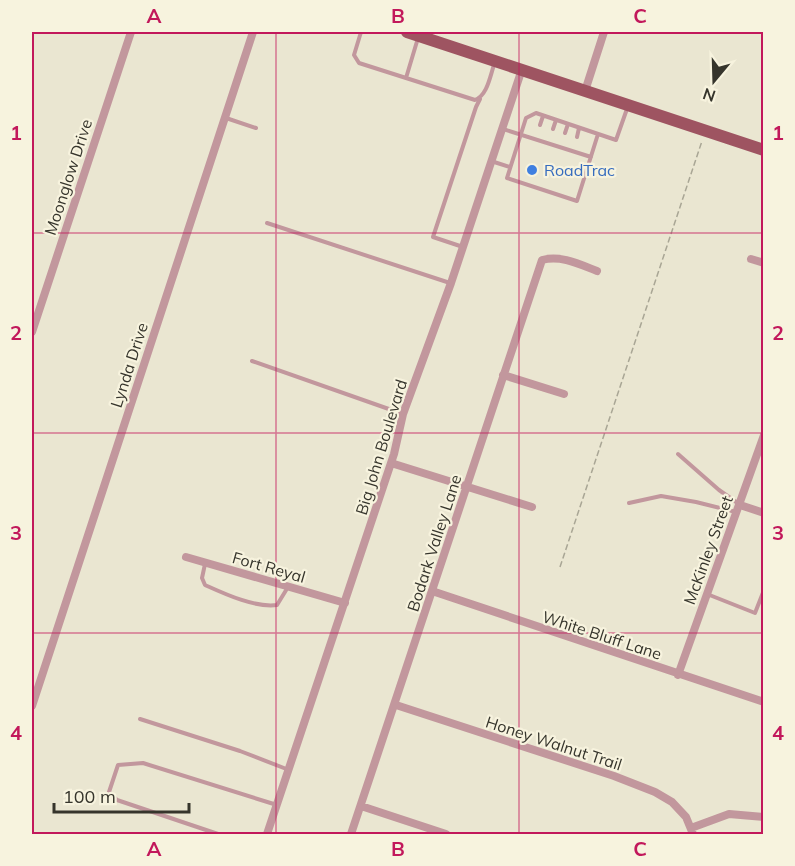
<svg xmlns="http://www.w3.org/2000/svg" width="795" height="866" font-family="Mulish,sans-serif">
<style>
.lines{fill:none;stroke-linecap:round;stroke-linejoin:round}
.path{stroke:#a9a695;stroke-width:1.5;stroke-dasharray:6 3;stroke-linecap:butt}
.service{stroke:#c2979d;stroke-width:4}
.minor{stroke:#c2979d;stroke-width:8}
.primary{stroke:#9e5461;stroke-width:12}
.grid{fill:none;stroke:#c2185b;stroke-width:1.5;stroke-opacity:0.55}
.shop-dot{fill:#3f7fe0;stroke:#f7f3de;stroke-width:2}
.labels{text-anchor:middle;stroke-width:4.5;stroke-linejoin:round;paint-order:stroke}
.shop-label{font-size:16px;fill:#366cbe;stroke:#f7f3de;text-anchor:start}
.street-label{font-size:16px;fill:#36352c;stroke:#f7f3de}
.neatline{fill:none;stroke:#c2185b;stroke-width:2}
.grid-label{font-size:20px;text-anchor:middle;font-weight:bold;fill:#c2185b}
</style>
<rect width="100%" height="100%" fill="#eae6d1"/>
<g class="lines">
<path class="path" d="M560 567 702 141"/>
<path class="service" d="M361 32 354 55 359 63 475 100C488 95 490 75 495 62
M406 78 418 38
M226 118 256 128
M540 125 543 116
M503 129 591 157
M553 129 556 120
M565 133 568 124
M598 134 577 201 507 178 526 118 536 113 616 140 628 106
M577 137 579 128
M491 161 510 167
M267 223 450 283
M463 247 433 237 476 107 480 99
M252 361 403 414
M678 454 719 490 739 504
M629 503 661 496 696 502 736 512
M205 564 202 578 205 585C225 594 255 608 277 605L288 587
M707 594 755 613 764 590
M140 719 240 751 289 770
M218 834 117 800 109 792 118 765 143 763 277 805"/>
<path class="minor" d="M585 91 604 32
M751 259 764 263
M32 332 131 32
M503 375 564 394
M391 463 532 507
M740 505 764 513
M186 557 345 603
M432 591 764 702
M678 675 764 435
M396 705 614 776 655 792 672 802 686 817 693 834
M32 706 253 32
M361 806 446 834
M691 828 729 814 764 817
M267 834 394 454 403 414 451 283 522 69
M351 834 542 260C561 255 579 264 597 271"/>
<path class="primary" d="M407 32 764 150"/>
</g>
<path class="grid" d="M276 32V834M519 32V834M32 233H764M32 433H764M32 633H764"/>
<circle class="shop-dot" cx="532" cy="170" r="6"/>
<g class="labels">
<g class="shop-label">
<text x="544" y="176">RoadTrac</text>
</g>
<g class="street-label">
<text transform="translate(68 177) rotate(-72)" y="6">Moonglow Drive</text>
<text transform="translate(129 365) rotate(-72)" y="6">Lynda Drive</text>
<text transform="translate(381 447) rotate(-73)" y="6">Big John Boulevard</text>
<text transform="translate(434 543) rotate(-72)" y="6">Bodark Valley Lane</text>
<text transform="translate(708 550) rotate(-70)" y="6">McKinley Street</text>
<text transform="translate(269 567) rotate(16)" y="6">Fort Reyal</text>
<text transform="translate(602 635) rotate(18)" y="6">White Bluff Lane</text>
<text transform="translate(554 743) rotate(18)" y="6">Honey Walnut Trail</text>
</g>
</g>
<rect width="795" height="866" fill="none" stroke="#f7f3de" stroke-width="66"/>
<g transform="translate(714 81) rotate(199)" stroke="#f7f3de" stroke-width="4.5" paint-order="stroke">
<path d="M0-4.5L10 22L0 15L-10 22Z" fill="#36352c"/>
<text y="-9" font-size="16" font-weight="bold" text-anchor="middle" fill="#36352c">N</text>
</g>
<path d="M54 803v9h135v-9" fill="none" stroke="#36352c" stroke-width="3"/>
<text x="63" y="803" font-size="18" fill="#36352c" stroke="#f7f3de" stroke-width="4.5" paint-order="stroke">100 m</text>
<rect x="33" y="33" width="729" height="800" class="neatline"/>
<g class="grid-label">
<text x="154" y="23">A</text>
<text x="398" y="23">B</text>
<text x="640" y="23">C</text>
<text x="16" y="140">1</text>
<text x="778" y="140">1</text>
<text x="16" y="340">2</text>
<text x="778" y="340">2</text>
<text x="16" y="540">3</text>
<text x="778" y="540">3</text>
<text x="16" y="740">4</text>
<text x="778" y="740">4</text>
<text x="154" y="856">A</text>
<text x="398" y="856">B</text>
<text x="640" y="856">C</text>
</g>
</svg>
